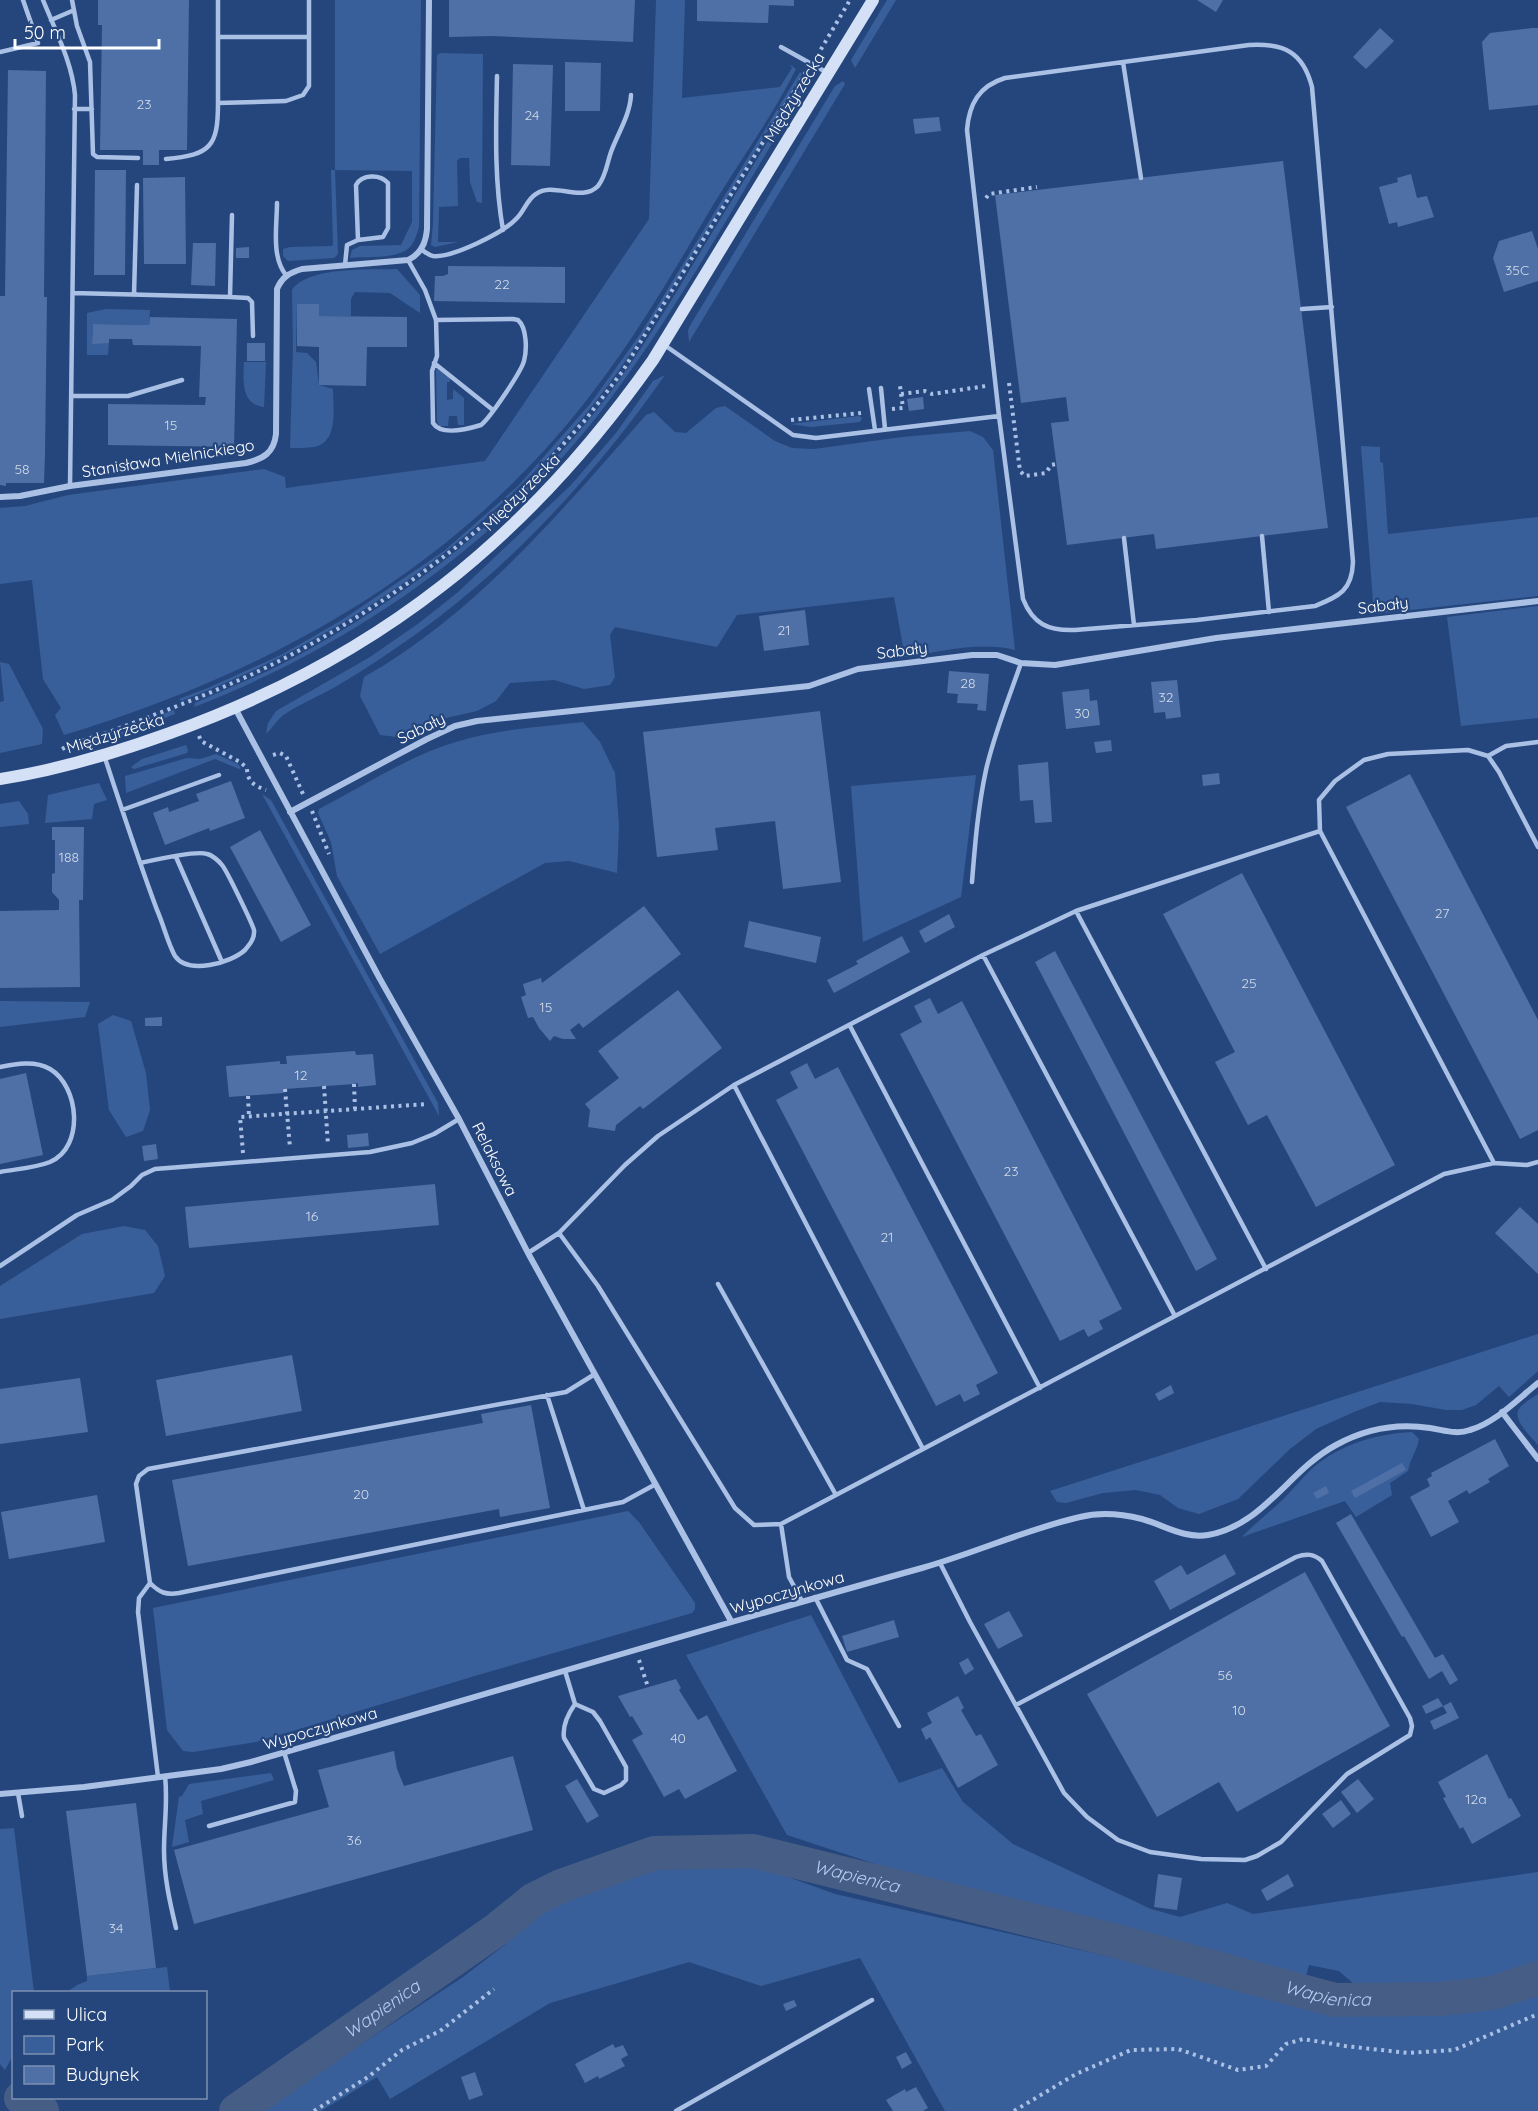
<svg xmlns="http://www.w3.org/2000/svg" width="1538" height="2111" font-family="Quicksand,sans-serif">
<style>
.green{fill:#395f9a}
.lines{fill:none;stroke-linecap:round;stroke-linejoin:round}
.river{stroke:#465d85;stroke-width:34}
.building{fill:#4e70a6}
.path{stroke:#aac1e5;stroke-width:4;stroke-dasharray:3 4.5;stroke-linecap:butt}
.lane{stroke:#aac1e5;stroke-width:4.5}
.street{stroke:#aac1e5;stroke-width:6}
.secondary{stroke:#d4e0f5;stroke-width:12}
.labels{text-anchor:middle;stroke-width:4.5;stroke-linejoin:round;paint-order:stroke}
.number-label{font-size:14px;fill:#d3dbe9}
.street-label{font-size:16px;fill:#fff;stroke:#25467d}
.water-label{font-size:18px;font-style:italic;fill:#b6cbed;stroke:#25467d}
</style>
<rect width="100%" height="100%" fill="#25467d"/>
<path class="green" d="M335 0H421L419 227C417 234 415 240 411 246 399 260 367 256 350 258L352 250 360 246 401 245 412 222V171L335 170 338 254 334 258 288 261 283 256V249L290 247 332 246 333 244 331 170H335Z
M656 0H685L682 98 780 87 792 68 789 64 796 69C773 115 740 161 713 205 671 276 630 347 578 411 444 577 266 673 64 735L55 715 61 708 43 679 32 580 0 584V508L25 506 68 495 264 469 285 477 286 488 485 461 649 219Z
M887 0H896L855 68 851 60Z
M440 53 483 54 482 203 477 202 470 182 469 158H460L457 161 458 206 439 207 438 242H458L435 247 431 245 433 224 437 55Z
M800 72 802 74C764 138 725 201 686 265 657 313 628 361 593 405 486 540 341 640 181 701L179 699 208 688 281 655 342 620 444 551 519 485 590 404 641 333Z
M843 81 845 84 689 342 688 330 691 324 835 86Z
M803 84 804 90C741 193 683 301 611 398 507 538 357 644 194 707L195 703C224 690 254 678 282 664 407 599 520 511 606 398 642 350 673 298 704 246 737 192 770 138 803 84Z
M397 269 420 295V313L390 293 355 292 351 299V316H319V304H297L296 352 307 353 316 362 319 385 333 389C333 408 339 442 314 447 306 448 298 448 290 448L293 346 292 290C308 266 370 270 397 269Z
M106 309 150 310 149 325 93 324 92 343H109L108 355H87V313Z
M244 362H266L264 407C241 404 243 381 244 362Z
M436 368 450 378V382H447V400L453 399V389L464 398V425H458L457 416H449L448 426H439L437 421Z
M665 375C602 465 526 550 439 617 406 642 372 665 337 686 320 696 301 703 285 714 277 719 273 728 266 734L268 723 276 711 370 657 419 623 457 593 571 485 616 433 653 381Z
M725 406 775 441 792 448 814 449 902 437 970 431 983 437 993 450 1015 650C979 641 941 652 905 657L894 597 737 615 717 647 615 627 610 635 615 677 610 685 584 689 554 680 510 683 496 701 477 711 446 718 397 737 380 735 360 696 364 677C477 613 561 511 646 415L654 412 675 432 686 433 716 408Z
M859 416 862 418 860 422 811 427 790 424Z
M1361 446 1380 447V462L1383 463 1388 534 1538 517V596L1374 614Z
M1538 606V718L1461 726 1447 617Z
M0 662 9 664 43 729 42 744 0 753V702L4 701Z
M174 710 175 714C158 720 89 752 76 745Z
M583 722 600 742 615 773 619 826 617 873 569 861 545 863 380 954 337 876 331 842 318 813 319 809C362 787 410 755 456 742 497 729 541 727 583 722Z
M186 745 188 750 187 753 134 769 131 767 142 759Z
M216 754 238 764 241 768 239 769 215 759 126 793 125 776 187 758 200 759Z
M976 775 961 897 863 942 851 786Z
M99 783 107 800 94 804 92 819 45 823 48 795Z
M262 794 271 800 438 1103 439 1116Z
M19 801 28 814 29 824 0 827V804Z
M0 1001 90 1002 85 1017 0 1027Z
M113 1015 131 1021 146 1073 150 1110 143 1131 126 1137 109 1110 98 1024Z
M124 1226 145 1230 158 1246 165 1276 154 1293 0 1319V1286L82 1234Z
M1538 1334V1371L1509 1397 1499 1386 1476 1405 1462 1410H1446L1412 1404 1380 1402 1354 1412 1316 1429 1290 1449 1238 1499 1199 1514 1178 1508 1160 1495 1136 1490 1103 1493 1066 1503 1057 1502 1050 1491Z
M1538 1394V1445C1532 1437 1512 1420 1519 1409 1523 1403 1532 1398 1538 1394Z
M1412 1432 1419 1439C1417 1451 1410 1459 1408 1471L1390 1483 1392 1495 1356 1517 1345 1501 1242 1537C1253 1525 1265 1516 1277 1505 1292 1492 1304 1474 1320 1462 1348 1442 1379 1434 1412 1432Z
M628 1511 639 1522 695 1603V1609L692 1613 478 1675 256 1742 193 1752 183 1751 167 1730 153 1608Z
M811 1615 899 1783 942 1768 963 1802 1013 1844 1151 1909 1180 1917 1227 1903 1253 1914 1538 1872V1965L1487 1983 1389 1988 1354 1984 1339 1971 1309 1965 1305 1979 1107 1928 991 1902 787 1835 686 1655Z
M271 1773 274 1780 201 1801 203 1814 185 1820 189 1842 172 1847 179 1797 182 1796 189 1784Z
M14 1828 34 1992H14L13 2055 5 2070 0 2064V1829Z
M652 1861 750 1863 835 1894 1115 1958 1321 2013 1387 2010 1436 2011 1496 2008 1538 1991V2111H945L860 1958 761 1986 689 1962 550 2003 390 2099 377 2077 321 2111H264L360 2045 463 1977 506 1944 552 1898Z
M167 1967 170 1992H67L77 1985 87 1981V1976Z"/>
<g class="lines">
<g class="river">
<path d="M21 2098 42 2111"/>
<path id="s1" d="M236 2111 496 1930 533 1900 561 1886 654 1853 753 1851 1112 1940 1335 2000 1440 1999 1492 1993 1538 1978"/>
</g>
</g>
<path class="building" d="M98 0H189L187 150H159V165H143V150H100L102 25H98Z
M449 0H635L633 42 492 36 449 37Z
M697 0H794V6L769 5 768 23 697 21Z
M1197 0H1223L1216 12Z
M1380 28 1394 41 1366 69 1353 57Z
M1532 28H1538V105L1489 110 1482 42 1490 33Z
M565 62 601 63 600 111H565Z
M513 64 553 65 550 166 511 165Z
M8 70 46 71 44 297H47L45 454 44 483H6V486L0 485V296H5Z
M939 117 941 131 915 134 913 119Z
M1283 161 1328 528 1156 549 1154 534 1067 545 1051 423 1069 421 1066 397 1021 403 995 195Z
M95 170H126L125 275H94Z
M1411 174 1417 198 1427 196 1434 217 1398 227 1397 222 1389 224 1379 187 1398 182 1397 178Z
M185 177 186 264H144L143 178Z
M1532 231 1538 249V281L1504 292 1493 258 1499 241Z
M193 243H216L215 286 191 285Z
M249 247V258H236V248Z
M448 266 565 267V303L434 301 435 276H443L448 274Z
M297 304H319V316L407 317V347H367L366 386 319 385V347L297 346Z
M150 317 237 319 234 447 108 445V404L205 405 206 397H199L201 346 133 345 132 339H109V343L92 344 93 324 149 325Z
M247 343H265V361H247Z
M923 397 924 409 909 411 907 399Z
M805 610 809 645 764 651 759 616Z
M949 671 989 674 986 711 977 710 978 704 957 703 958 694 947 693Z
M1177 680 1181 717 1166 719 1165 712 1154 713 1151 682Z
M1089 689 1090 701 1097 700 1100 725 1066 729 1062 692Z
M820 711 841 882 783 889 775 821 715 828 718 850 657 857 643 732Z
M1111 740 1112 751 1096 753 1094 742Z
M1048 762 1052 822 1035 823 1033 800 1020 801 1018 765Z
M1219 773 1220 784 1203 786 1202 775Z
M1410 774 1538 1020V1130L1520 1139 1346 807Z
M231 781 245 818 210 831 209 828 165 845 153 813 168 807 169 812 199 801 196 794Z
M52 827H84L83 900H79L80 987 0 988V911L59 910V900L52 892V874L55 873V840H52Z
M260 830 311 925 281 942 230 847Z
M1242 873 1395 1165 1316 1207 1267 1115 1248 1125 1215 1062 1235 1052 1163 914Z
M644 906 681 954 583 1028 579 1023 570 1030 576 1039H563L554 1036 550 1041 539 1028 533 1017 528 1018 521 997 526 995 523 984 541 978 542 983Z
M949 914 955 927 925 943 919 931Z
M749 921 821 937 816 963 744 947Z
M902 936 910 952 834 993 827 980 858 964 856 961Z
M1055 951 1217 1259 1196 1271 1035 962Z
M678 990 722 1048 643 1109 640 1106 616 1125 615 1131 588 1127 590 1110 585 1104 619 1078 598 1051Z
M930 998 938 1014 962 1001 1122 1309 1099 1321 1103 1329 1088 1337 1084 1329 1060 1341 900 1034 922 1022 914 1006Z
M162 1017V1026H145V1018Z
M355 1051 356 1055 373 1054 376 1085 358 1087V1083L354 1084 285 1089 283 1090V1093L229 1097 226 1066 280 1061V1064H287L286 1056Z
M807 1063 815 1079 838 1067 998 1373 976 1385 980 1394 964 1402 960 1394 936 1406 776 1100 798 1088 790 1072Z
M26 1073 43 1155 0 1164V1079Z
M368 1133 369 1146 348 1148 347 1135Z
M156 1144 158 1159 144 1161 142 1146Z
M435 1184 439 1225 189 1248 185 1207Z
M1520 1207 1538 1224V1274L1495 1233Z
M292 1355 302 1411 166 1436 156 1380Z
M80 1378 88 1432 0 1444V1389Z
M1171 1385 1174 1393 1159 1401 1155 1394Z
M531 1405 550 1508 500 1517 499 1509 188 1566 172 1480 483 1423 481 1414Z
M1495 1439 1509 1466 1488 1479 1490 1482 1469 1494 1467 1490 1448 1501 1459 1522 1431 1537 1410 1497 1430 1486 1427 1479 1432 1476 1431 1473Z
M1402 1463 1406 1470 1355 1498 1351 1491Z
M1326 1486 1329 1493 1317 1499 1313 1493Z
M97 1495 105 1542 9 1559 1 1512Z
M1351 1514 1435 1658 1443 1654 1458 1680 1450 1685 1442 1671 1429 1679 1404 1636 1402 1637 1336 1523Z
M1225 1554 1236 1574 1170 1610 1154 1581 1181 1565 1187 1575Z
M1305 1572 1390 1726 1237 1812 1219 1782 1157 1817 1087 1694Z
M1009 1611 1023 1636 998 1649 984 1624Z
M894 1620 899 1637 847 1652 842 1636Z
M968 1658 974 1669 965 1675 959 1663Z
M676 1679 681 1688 679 1690 698 1720 707 1715 737 1771 685 1799 679 1789 664 1797 632 1740 643 1734 632 1716 630 1717 618 1696Z
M958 1696 964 1708 961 1710 976 1736 981 1734 998 1765 958 1788 930 1737 926 1740 921 1729 932 1723 927 1713Z
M1438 1698 1443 1706 1426 1714 1422 1706Z
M1451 1702 1459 1718 1434 1730 1430 1721 1447 1713 1443 1706Z
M394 1751 397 1769 404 1786 513 1756 533 1830 194 1924 174 1850 329 1807 318 1770Z
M1487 1754 1509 1799 1511 1798 1521 1816 1472 1844 1463 1827 1460 1829 1443 1798 1446 1797 1438 1782Z
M577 1779 599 1816 587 1823 565 1786Z
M1358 1779 1374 1799 1357 1813 1341 1792Z
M1341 1800 1351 1814 1333 1828 1322 1814Z
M136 1803 156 1968 87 1976 66 1811Z
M1158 1874 1182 1878 1177 1910 1154 1907Z
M1288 1874 1294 1886 1267 1901 1261 1890Z
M794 2000 797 2006 786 2011 783 2004Z
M613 2044 615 2048 623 2045 628 2055 621 2059 625 2066 599 2079 598 2076 585 2083 575 2064Z
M906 2052 912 2063 902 2069 896 2057Z
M475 2072 483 2095 469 2100 461 2077Z
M916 2087 928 2108 923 2111H893L886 2100 905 2089 906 2092Z"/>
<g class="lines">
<path class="path" d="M817 56 850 0
M986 198 989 194 1037 187
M1009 383 1020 471 1025 476 1046 473 1051 465 1056 464
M901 394 925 391 932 394 986 386
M892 409 903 408 900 386
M791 420 861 413
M523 489 586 419 622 372 806 72
M199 736 201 741 240 762 247 768C247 782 255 786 266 790
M62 749C77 741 93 738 109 732 149 717 189 702 228 685 330 641 423 578 507 505
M273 755 280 753 286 756 303 794
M312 811 329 854
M354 1084 355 1109
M324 1086 328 1145
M285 1089 290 1148
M248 1096 249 1117
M243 1153 240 1117 428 1104
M639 1660 648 1687
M314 2111 368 2077 402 2050 440 2031 494 1989
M1014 2111 1076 2074 1131 2050 1178 2049 1238 2070 1266 2066 1286 2044 1303 2039 1345 2046 1408 2053 1454 2050 1538 2014"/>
<path class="lane" d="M43 0C55 30 72 62 75 95L70 486
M72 0 77 26 90 62 93 154 97 157 138 158
M218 0V103L286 101 303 95 309 86V0
M51 20 72 11
M218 37H308
M781 47 826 72
M0 52 38 43 23 0
M1123 62 1141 178
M497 76C496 127 494 179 503 230
M74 109H92
M166 159C211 155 218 146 218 103
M277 203C277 225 271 257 286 275
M421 249C425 252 428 255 433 256 452 258 503 233 516 219 524 212 527 199 536 194 553 181 582 203 598 186 606 176 607 163 611 152 618 133 630 115 631 95
M408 260 425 290 436 320 437 356 432 371 433 423C441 436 468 429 481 425 490 418 521 372 524 361 527 350 527 328 518 320L513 319 436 320
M345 265 347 245 358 240 356 185C362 174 380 174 388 183V228L383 237 358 240
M73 293 230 297 232 215
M134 295 137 185
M230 297 248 298 252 302 253 336
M1302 309 1332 307
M663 344 793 435 816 438 999 416 1023 599C1033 624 1048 631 1075 630L1197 620 1315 606C1339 596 1352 591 1353 562L1312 87C1303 52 1284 43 1249 45L1005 78C979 86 969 104 967 130L999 416
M434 363 493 410
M881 388 885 429
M869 389 875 430
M71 396H128L182 380
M1262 536 1269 612
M1124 538 1134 625
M104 755C121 807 138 859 157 910 163 923 168 944 175 956 188 975 231 963 245 950 250 944 255 938 254 930 252 923 226 869 222 865 219 861 212 855 207 854 196 850 154 860 140 863
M1488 756 1506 746 1538 742
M122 810 219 775
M176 857 222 962
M972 882C975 844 978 807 986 770 994 734 1009 698 1021 663
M1076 911 1266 1269
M983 955 1175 1316
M850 1026 1040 1388
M0 1067C15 1064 35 1060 50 1069 79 1086 85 1147 50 1162 35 1168 16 1169 0 1172
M734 1085 923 1449
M1494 1163 1320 831 1319 800 1335 781 1364 760 1388 754 1468 750 1488 756 1499 772 1538 847
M559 1233 598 1286 735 1508 754 1525 781 1524 1444 1174 1494 1163 1527 1165 1538 1162
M528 1253 559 1233 625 1165 658 1136 734 1085 983 955 1076 911 1320 831
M0 1266 77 1215 112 1200 131 1186 142 1175 155 1169 370 1152 412 1143 434 1134 459 1119
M718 1284 836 1495
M595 1374 566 1392 148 1469 139 1476 136 1484 150 1583C160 1593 166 1595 179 1593L623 1502 656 1484
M547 1395 584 1510
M781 1524 789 1577 802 1601
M940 1563 970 1622 1064 1793 1087 1817 1118 1840 1150 1852 1201 1859 1245 1860 1257 1856 1281 1842 1347 1774 1410 1735 1412 1726 1410 1718 1322 1561C1314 1554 1307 1553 1296 1557L1016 1705
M150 1583 139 1598 138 1612 158 1777
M815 1597 847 1660 867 1669 899 1726
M565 1671 575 1704 593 1712 600 1721 626 1767V1780L621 1785 604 1793 594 1789 564 1738C562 1725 568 1714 575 1704
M165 1776C168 1801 164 1825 164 1850 164 1877 170 1903 176 1928
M18 1793 22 1816
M209 1826 295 1802 296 1791 284 1752
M676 2111 872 2000"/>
<path class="street" d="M0 497 20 496 70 486 246 463C263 459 274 453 276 434L277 289C282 277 289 273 302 269L408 260C421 254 426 243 427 229L429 0
M235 708 380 979 459 1119 528 1253 731 1621
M290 812 427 739 455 726 477 721 809 686 858 669 972 655H997L1021 663 1055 665 1216 638 1538 601
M1502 1412 1538 1459
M0 1794 84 1787 221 1769 251 1762C475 1698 698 1630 922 1568 975 1553 1027 1529 1080 1517 1100 1512 1122 1514 1142 1519 1164 1525 1184 1539 1208 1535 1264 1525 1289 1470 1336 1445 1365 1429 1397 1423 1430 1428 1444 1430 1456 1435 1470 1430 1495 1423 1518 1399 1538 1383"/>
<path class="secondary" d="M0 779C58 770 115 753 170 733 377 659 527 539 653 360L873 0"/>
</g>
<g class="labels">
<g class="number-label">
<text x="144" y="109">23</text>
<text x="532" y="120">24</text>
<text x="1517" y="275">35C</text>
<text x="502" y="289">22</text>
<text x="171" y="430">15</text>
<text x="22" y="474">58</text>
<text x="784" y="635">21</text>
<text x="968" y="688">28</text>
<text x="1166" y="702">32</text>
<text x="1082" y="718">30</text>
<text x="69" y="862">188</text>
<text x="1442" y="918">27</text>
<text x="1249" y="988">25</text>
<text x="546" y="1012">15</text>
<text x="301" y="1080">12</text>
<text x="1011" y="1176">23</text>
<text x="312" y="1221">16</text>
<text x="887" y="1242">21</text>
<text x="361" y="1499">20</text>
<text x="1225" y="1680">56</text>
<text x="1239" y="1715">10</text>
<text x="678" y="1743">40</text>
<text x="1476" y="1804">12a</text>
<text x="354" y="1845">36</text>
<text x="116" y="1933">34</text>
</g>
<g class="street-label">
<text transform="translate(794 97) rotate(-59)" y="6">Międzyrzecka</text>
<text transform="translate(168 458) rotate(-9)" y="6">Stanisława Mielnickiego</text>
<text transform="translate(521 492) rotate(-45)" y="6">Międzyrzecka</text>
<text transform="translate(1383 605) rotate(-7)" y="6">Sabały</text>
<text transform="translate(902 650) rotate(-7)" y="6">Sabały</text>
<text transform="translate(421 728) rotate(-26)" y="6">Sabały</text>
<text transform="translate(115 733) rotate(-17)" y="6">Międzyrzecka</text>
<text transform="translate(495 1159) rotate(63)" y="6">Relaksowa</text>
<text transform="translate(787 1592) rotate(-16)" y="6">Wypoczynkowa</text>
<text transform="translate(320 1728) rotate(-16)" y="6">Wypoczynkowa</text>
</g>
<g class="water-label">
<text dy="6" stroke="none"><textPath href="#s1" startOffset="700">Wapienica</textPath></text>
<text dy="6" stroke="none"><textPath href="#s1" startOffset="1186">Wapienica</textPath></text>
<text dy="6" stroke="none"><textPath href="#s1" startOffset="178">Wapienica</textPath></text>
</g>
</g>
<rect x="12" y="1991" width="195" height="108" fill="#25467d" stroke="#7c90b1" stroke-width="1.5"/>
<rect x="24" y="2010" width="30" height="9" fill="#d4e0f5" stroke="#7c90b1" stroke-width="1.5"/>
<text x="66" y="2021" font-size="18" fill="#ffffff">Ulica</text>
<rect x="24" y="2036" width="30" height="18" fill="#395f9a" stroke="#7c90b1" stroke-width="1.5"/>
<text x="66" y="2051" font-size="18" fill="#ffffff">Park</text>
<rect x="24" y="2066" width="30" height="18" fill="#4e70a6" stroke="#7c90b1" stroke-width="1.5"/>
<text x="66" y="2081" font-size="18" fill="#ffffff">Budynek</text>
<path d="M15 39v9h144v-9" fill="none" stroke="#ffffff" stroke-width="3"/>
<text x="24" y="39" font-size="18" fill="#ffffff" stroke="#25467d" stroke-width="4.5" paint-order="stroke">50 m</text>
</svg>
